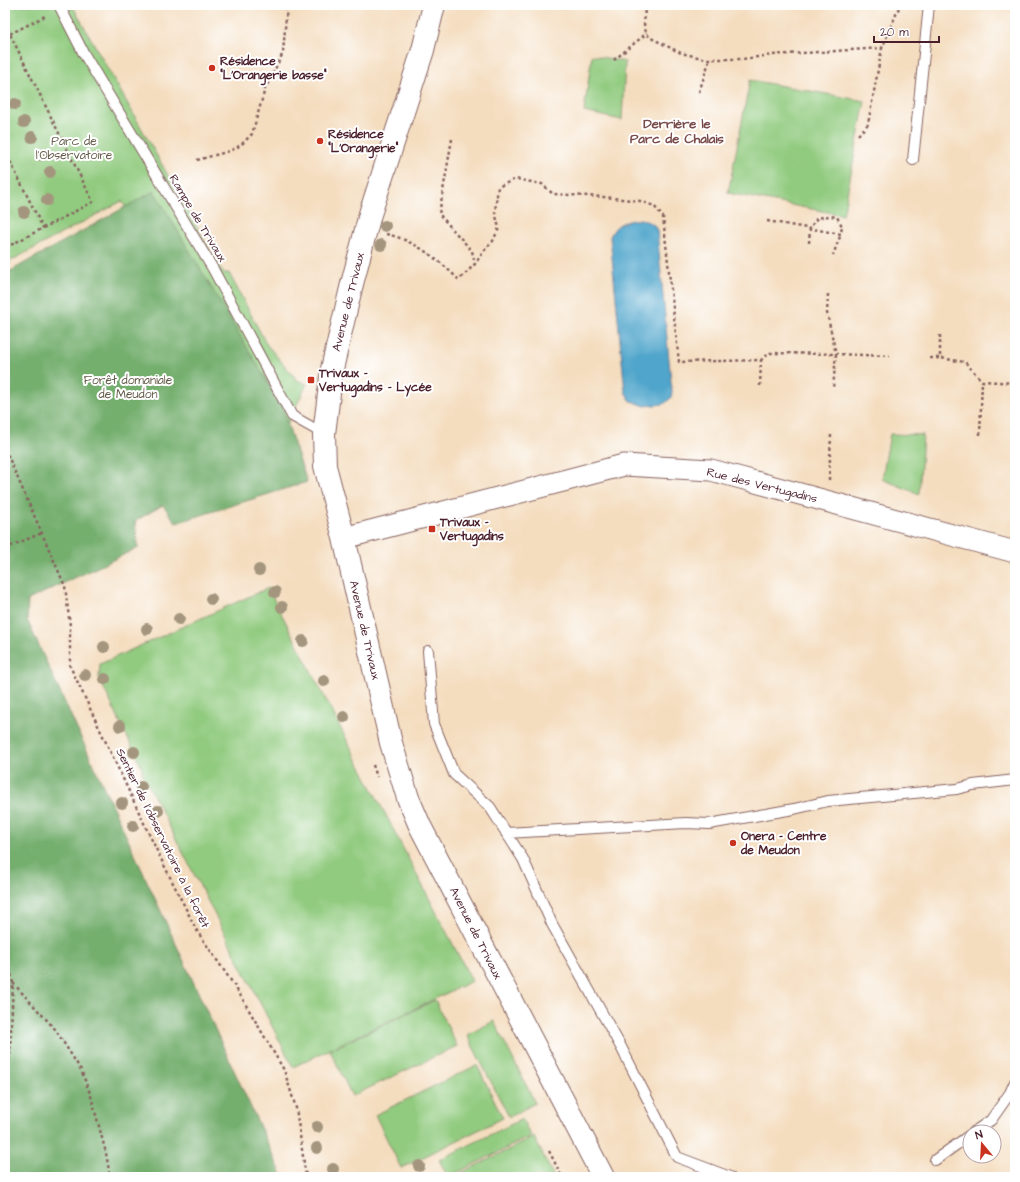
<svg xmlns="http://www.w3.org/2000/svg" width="1020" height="1182" font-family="'Architects Daughter',sans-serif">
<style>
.green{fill:#91cb7f;stroke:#6e7555}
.forest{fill:#74af6e;stroke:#5f674c}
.water{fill:#4fa5cb;stroke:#4c627b}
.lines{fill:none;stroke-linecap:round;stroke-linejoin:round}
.service-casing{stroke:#86625f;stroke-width:12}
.minor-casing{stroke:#86625f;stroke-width:23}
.secondary-casing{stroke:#86625f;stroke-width:24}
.path{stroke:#86625f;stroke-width:2.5;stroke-dasharray:3 3;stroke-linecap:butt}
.service{stroke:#fff;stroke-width:10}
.minor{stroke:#fff;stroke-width:21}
.secondary{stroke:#fff;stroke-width:22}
.tree{fill:#a4967e}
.poi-dot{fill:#c8321e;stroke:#fff;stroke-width:1.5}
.labels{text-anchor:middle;stroke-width:4;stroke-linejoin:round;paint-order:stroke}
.poi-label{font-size:12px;font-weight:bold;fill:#4a1f2b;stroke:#fff;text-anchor:start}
.park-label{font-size:12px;fill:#635b48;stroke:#fff}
.street-label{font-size:12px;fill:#4a1f2b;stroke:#fff}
.neighbourhood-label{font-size:13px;font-weight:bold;fill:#794b4b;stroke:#fff}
</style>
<rect width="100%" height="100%" fill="#fff"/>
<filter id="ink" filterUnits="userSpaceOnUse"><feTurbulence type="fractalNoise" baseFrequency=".025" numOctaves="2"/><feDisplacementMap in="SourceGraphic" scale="8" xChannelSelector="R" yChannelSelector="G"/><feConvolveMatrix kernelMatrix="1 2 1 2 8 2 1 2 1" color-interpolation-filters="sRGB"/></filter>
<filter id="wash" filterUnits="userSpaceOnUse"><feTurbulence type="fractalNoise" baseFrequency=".012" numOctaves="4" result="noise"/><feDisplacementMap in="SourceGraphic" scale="16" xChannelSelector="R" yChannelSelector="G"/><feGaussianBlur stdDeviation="0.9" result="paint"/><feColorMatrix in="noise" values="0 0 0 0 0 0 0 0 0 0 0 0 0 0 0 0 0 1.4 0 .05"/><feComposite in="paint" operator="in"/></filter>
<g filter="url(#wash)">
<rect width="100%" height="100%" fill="#f4ddbf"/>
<path class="green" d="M5 5H72L223 273H229L267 345 297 380 307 384 263 473 122 201 5 264Z
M592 55 625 62 622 120 584 112Z
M750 80 865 101 843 215 728 193Z
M890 434 923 435 919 494 882 479Z
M268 588 472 981 293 1067 142 773V768L99 678 100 664Z
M435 1000 457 1046 352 1096 330 1050Z
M494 1021 535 1103 509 1117 467 1035Z
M477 1065 503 1118 401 1168 375 1115Z
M522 1119 531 1136 448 1177 439 1160Z
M534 1137 554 1177H453Z"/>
<path class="forest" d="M154 191 281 405 307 482 176 523 163 505 135 521 138 548 28 600 27 620 283 1177H5V274Z"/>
<path class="water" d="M641 219 653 224 657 230 672 392 671 398 664 404 645 406 631 401 625 392 610 237C616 222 626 221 641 219Z"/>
</g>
<g filter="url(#ink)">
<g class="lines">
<g class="service-casing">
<path id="service" d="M59 5 84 54 213 269 292 416 324 434
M913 160 929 5
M428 651 434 724 454 774 490 807 523 859 552 924 621 1047 677 1157 730 1177
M506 833 686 823 709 824 794 809 828 801 957 789 973 785 1015 780
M974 1132 991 1120 1010 1093 1015 1082
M935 1160 970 1135"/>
</g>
<g class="minor-casing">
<path id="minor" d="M344 538 624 465 711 470 1015 552"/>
</g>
<g class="secondary-casing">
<path id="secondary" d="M434 5 423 50 370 214 351 288 332 369 324 434 325 466 344 538 391 743 408 798 420 826 603 1177"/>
</g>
<path class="path" d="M645 5 644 28 649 37 681 53 706 59H743L772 55 882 48 900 5
M5 24 93 202 5 248
M10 34 47 15
M614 60 647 33
M699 92 710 59
M858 135 868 124 882 48
M452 139 439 214 472 251 475 264
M5 151 43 228
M197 160 230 151 241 145 252 134 265 89 283 53 287 5
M767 221 841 234 833 255
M386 234C415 240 439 260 459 280L475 264 483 252 493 241 499 228 495 212 498 187 515 179 542 184 553 194 604 197 640 201 654 206 663 217 679 362 761 360 770 353 836 354 833 389
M809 243 810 228 817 218 829 216 837 217 842 226 841 234
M828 294 827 313 836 354 890 356
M940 335V358
M930 358H940L965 362 982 381 1015 383
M760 386 761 360
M980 435 982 381
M5 449 65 586 70 626V666L159 855 197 931 236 988 284 1070 296 1108 306 1177
M829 480 831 435
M5 547 6 548 42 533
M373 765 377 777
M5 945 13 983 10 1054 5 1096
M13 983 55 1029 81 1070 91 1096 106 1153 110 1177
M549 1151 562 1177"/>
<use href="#service" class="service"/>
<use href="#minor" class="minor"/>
<use href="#secondary" class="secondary"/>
</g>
<g class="tree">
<circle cx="15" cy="104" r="6"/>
<circle cx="24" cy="122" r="6"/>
<circle cx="32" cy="137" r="6"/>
<circle cx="41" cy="155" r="6"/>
<circle cx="50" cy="172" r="6"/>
<circle cx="47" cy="200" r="6"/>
<circle cx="24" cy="212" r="6"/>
<circle cx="385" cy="226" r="6"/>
<circle cx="381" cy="245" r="6"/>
<circle cx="259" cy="570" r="6"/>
<circle cx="275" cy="592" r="6"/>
<circle cx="211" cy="599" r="6"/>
<circle cx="282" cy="607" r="6"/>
<circle cx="179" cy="619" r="6"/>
<circle cx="147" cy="629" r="6"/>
<circle cx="303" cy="641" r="6"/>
<circle cx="104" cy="647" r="6"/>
<circle cx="85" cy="675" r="6"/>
<circle cx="105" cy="679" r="6"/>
<circle cx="324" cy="681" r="6"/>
<circle cx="344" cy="717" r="6"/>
<circle cx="120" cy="726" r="6"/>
<circle cx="134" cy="752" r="6"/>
<circle cx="141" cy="787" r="6"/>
<circle cx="122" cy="803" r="6"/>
<circle cx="158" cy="811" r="6"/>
<circle cx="133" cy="826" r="6"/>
<circle cx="317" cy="1127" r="6"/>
<circle cx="317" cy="1148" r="6"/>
<circle cx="419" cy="1166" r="6"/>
<circle cx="333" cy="1169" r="6"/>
</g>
</g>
<g class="poi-dot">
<circle cx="212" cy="68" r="4"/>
<circle cx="320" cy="141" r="4"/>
<rect x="307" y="376" width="8" height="8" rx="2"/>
<rect x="428" y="525" width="8" height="8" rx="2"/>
<circle cx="733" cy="843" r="4"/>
</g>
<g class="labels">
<g class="poi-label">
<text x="220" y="65">Résidence<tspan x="220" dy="14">"L'Orangerie basse"</tspan></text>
<text x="328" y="138">Résidence<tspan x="328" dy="14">"L'Orangerie"</tspan></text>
<text x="319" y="377">Trivaux -<tspan x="319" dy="14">Vertugadins - Lycée</tspan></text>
<text x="440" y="526">Trivaux -<tspan x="440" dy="14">Vertugadins</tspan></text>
<text x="741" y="840">Onera - Centre<tspan x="741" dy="14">de Meudon</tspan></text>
</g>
<g class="park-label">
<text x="74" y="145">Parc de<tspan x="74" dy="14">l'Observatoire</tspan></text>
<text x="128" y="384">Forêt domaniale<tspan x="128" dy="14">de Meudon</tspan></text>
</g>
<g class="street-label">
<text transform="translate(198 218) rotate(59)" y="4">Rampe de Trivaux</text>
<text transform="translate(348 302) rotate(-76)" y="4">Avenue de Trivaux</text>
<text transform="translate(762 485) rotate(14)" y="4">Rue des Vertugadins</text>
<text transform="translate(365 630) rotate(77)" y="4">Avenue de Trivaux</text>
<text transform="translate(163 838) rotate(64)" y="4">Sentier de l'observatoire à la forêt</text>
<text transform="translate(476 933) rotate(63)" y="4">Avenue de Trivaux</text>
</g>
<g class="neighbourhood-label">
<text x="677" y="128">Derrière le<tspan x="677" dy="15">Parc de Chalais</tspan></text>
</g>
</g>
<rect width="1020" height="1182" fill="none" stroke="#fff" stroke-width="20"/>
<g transform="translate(982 1144) rotate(342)"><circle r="19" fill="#ffffff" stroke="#b7a5aa"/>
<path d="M0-3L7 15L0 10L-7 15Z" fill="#c8321e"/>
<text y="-6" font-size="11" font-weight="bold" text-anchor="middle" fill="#4a1f2b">N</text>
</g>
<path d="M874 36v6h65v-6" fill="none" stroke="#4a1f2b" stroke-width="2"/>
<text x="880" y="36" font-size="12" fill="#4a1f2b" stroke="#ffffff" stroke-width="3" paint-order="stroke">20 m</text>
</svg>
